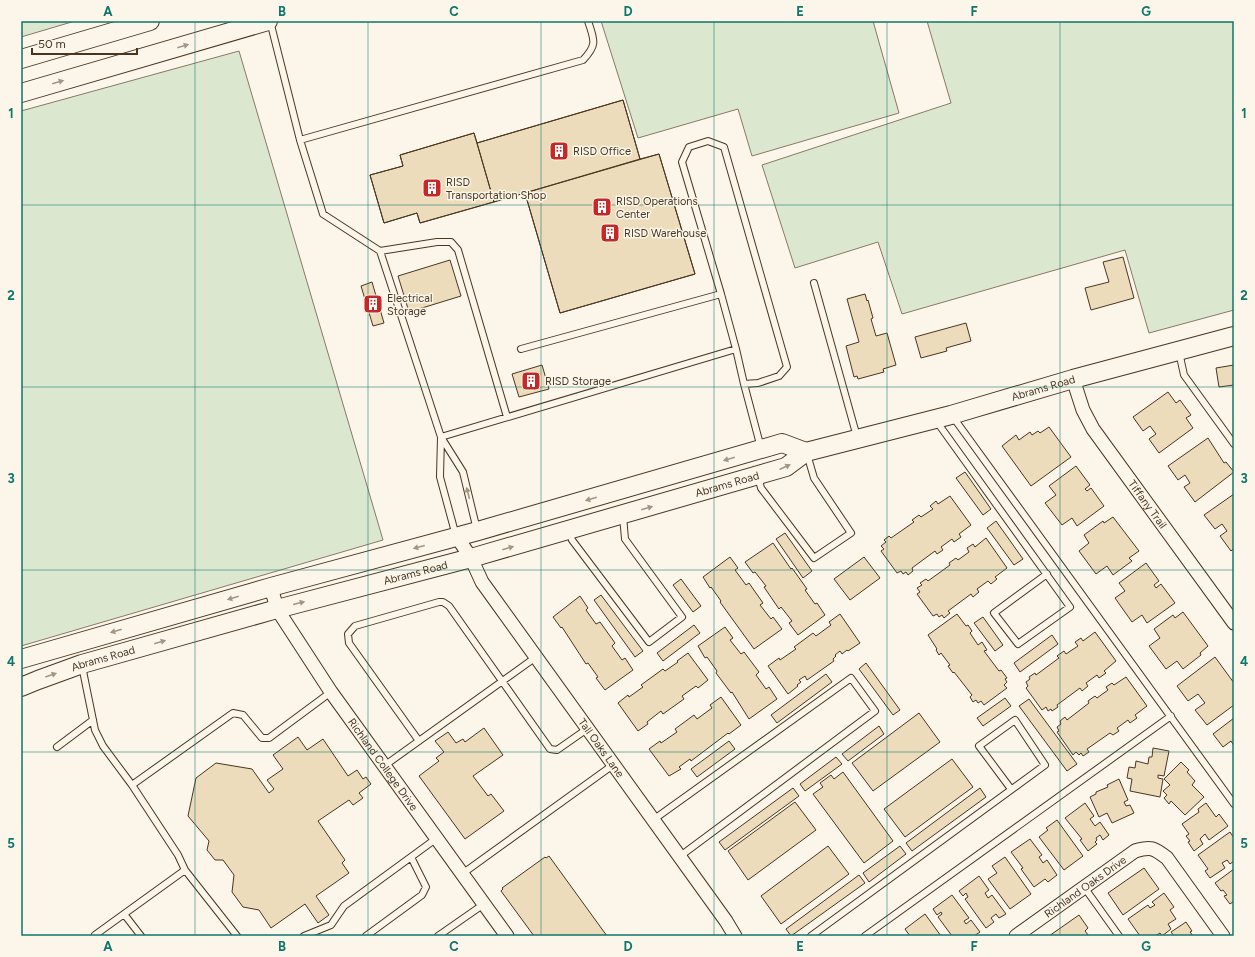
<svg xmlns="http://www.w3.org/2000/svg" width="1255" height="957" font-family="Figtree,sans-serif">
<style>
.green{fill:#dce7d0;stroke:#887966}
.building{fill:#ecdcbc;stroke:#4a3520}
.lines{fill:none;stroke-linecap:round;stroke-linejoin:round}
.service-casing{stroke:#4a3520;stroke-width:8}
.minor-casing{stroke:#4a3520;stroke-width:15}
.secondary-casing{stroke:#4a3520;stroke-width:20}
.service{stroke:#fbf6e9;stroke-width:6}
.minor{stroke:#fbf6e9;stroke-width:13}
.secondary{stroke:#fbf6e9;stroke-width:18}
.oneway{fill:#a29684}
.grid{fill:none;stroke:#0f766e;stroke-width:1;stroke-opacity:0.55}
.labels{text-anchor:middle;stroke-width:3;stroke-linejoin:round;paint-order:stroke}
.poi-label{font-size:11px;fill:#4a3520;stroke:#fbf6e9;text-anchor:start}
.street-label{font-size:11px;fill:#4a3520;stroke:#fbf6e9}
.neatline{fill:none;stroke:#0f766e;stroke-width:1.5}
.grid-label{font-size:13px;text-anchor:middle;font-weight:bold;fill:#0f766e}
</style>
<rect width="100%" height="100%" fill="#fbf6e9"/>
<path class="green" d="M21 21H75L21 37Z
M601 21H873L899 113 752 156 738 109 638 138Z
M927 21H1234V310L1149 333 1125 250 902 314 878 242 795 268 762 165 951 103Z
M239 51 383 540 21 646V111Z"/>
<path class="building" d="M623 100 640 159 659 154 695 274 560 313 525 193 420 223 417 213 384 223 370 175 403 166 400 155 474 133 477 143Z
M623 100 640 159 494 202 477 143Z
M474 133 494 202 420 223 417 213 384 223 370 175 403 166 400 155Z
M659 154 695 274 560 313 525 193Z
M1123 257 1134 298 1091 310 1085 288 1109 282 1103 262Z
M450 260 461 296 409 312 398 276Z
M372 282 384 323 373 326 361 286Z
M865 294 867 301 868 300 873 318 871 319 876 336 887 333 896 365 883 369 884 372 858 379 857 376 854 377 846 346 859 342 847 299Z
M966 323 971 341 946 348 947 351 921 358 915 337Z
M542 365 549 389 519 397 512 374Z
M1234 365V385L1219 387 1216 368Z
M1168 392 1176 403 1180 400 1191 415 1186 418 1193 428 1159 453 1149 439 1156 434 1150 426 1143 431 1133 417Z
M1049 427 1071 457 1031 486 1002 446 1016 435 1019 440 1030 432 1032 435 1038 431 1040 433Z
M1208 438 1224 463 1226 462 1234 472 1195 502 1184 487 1190 483 1185 475 1178 480 1168 466Z
M1076 466 1090 485 1085 489 1087 491 1091 488 1104 506 1077 526 1072 518 1062 525 1045 503 1056 495 1049 486Z
M965 472 991 509 983 515 956 478Z
M1234 494V548L1231 551 1220 536 1227 531 1222 524 1215 529 1204 515Z
M950 496 971 525 959 534 961 537 954 542 952 539 941 547 943 550 937 554 935 551 912 568 913 571 908 575 906 572 903 574 901 571 897 573 881 551 884 549 881 546 886 542 884 540 889 536 891 538 914 522 912 520 919 515 921 517 933 509 930 506 936 501 938 504Z
M1113 517 1139 551 1129 558 1132 561 1113 575 1107 566 1096 574 1079 551 1089 543 1084 535 1103 521 1104 523Z
M996 521 1023 559 1014 565 987 528Z
M785 533 812 571 803 578 776 539Z
M986 538 1007 568 995 577 997 579 991 584 988 581 977 589 979 592 973 597 971 594 948 611 950 613 944 618 942 615 939 617 937 614 933 616 917 594 920 592 917 588 922 585 920 583 926 579 928 581 950 565 949 563 956 558 958 560 969 552 967 548 973 544 975 547Z
M773 543 791 569 792 568 807 589 805 590 815 604 817 603 825 615 798 635 789 623 792 621 781 607 779 609 764 587 766 586 755 572 753 573 745 562Z
M730 557 738 568 735 570 746 585 749 583 763 603 760 605 771 619 773 617 782 629 754 649 720 602 721 601 711 587 710 588 703 577Z
M864 557 880 578 850 600 834 579Z
M1146 563 1159 581 1154 585 1156 588 1161 584 1175 603 1147 623 1142 615 1132 622 1115 598 1125 591 1119 583Z
M681 579 701 606 693 612 673 585Z
M601 595 643 651 635 657 594 600Z
M580 596 588 608 586 610 596 624 600 622 615 643 612 646 622 660 625 658 633 670 605 690 596 678 598 677 588 663 586 664 562 627 561 628 553 617Z
M1183 612 1208 646 1200 653 1201 655 1183 669 1177 661 1166 669 1149 646 1160 638 1154 629 1173 615 1175 618Z
M840 614 860 643 848 651 847 650 842 654 840 651 835 655 836 656 833 659 834 661 807 680 805 676 799 680 801 682 797 685 798 686 788 694 768 666 779 658 780 660 796 649 794 647 813 633 816 636 831 625 829 622Z
M957 614 966 626 968 625 972 631 970 633 978 645 982 642 987 650 984 651 999 671 1001 670 1007 678 1005 679 1007 682 1004 685 1007 688 984 705 981 701 978 703 976 700 973 702 970 697 972 695 954 672 953 673 948 666 950 665 941 653 939 655 936 650 937 649 928 635Z
M983 617 1003 645 995 651 974 623Z
M694 625 700 633 663 661 657 653Z
M725 627 733 638 730 640 741 654 744 652 759 672 756 675 766 689 769 687 777 699 749 719 732 692 731 693 716 673 717 671 707 657 705 658 698 646Z
M1095 632 1116 661 1104 671 1106 673 1099 678 1097 675 1086 683 1088 686 1082 691 1080 688 1057 705 1058 707 1052 711 1051 709 1048 711 1046 707 1042 710 1026 688 1028 686 1026 682 1030 679 1029 677 1035 673 1036 675 1059 658 1057 656 1064 651 1066 654 1078 646 1075 642 1081 638 1083 641Z
M1052 635 1058 644 1020 672 1014 663Z
M688 653 708 680 698 688 696 686 682 696 684 699 663 714 661 711 647 722 648 724 638 731 618 703 628 695 629 697 643 687 641 685 663 669 665 671 678 662 677 661Z
M1215 657 1234 683V705L1207 725 1195 710 1205 703 1198 694 1188 701 1177 686Z
M866 663 900 710 893 715 859 669Z
M826 674 832 682 777 723 771 715Z
M1126 677 1147 706 1135 715 1137 718 1130 723 1128 720 1117 728 1119 731 1113 735 1110 733 1087 749 1089 752 1083 756 1081 753 1079 755 1076 752 1073 755 1057 732 1059 731 1057 727 1061 724 1060 721 1065 717 1067 720 1089 703 1088 701 1095 696 1097 698 1108 690 1106 687 1112 683 1114 685Z
M721 697 741 725 729 734 728 733 691 761 690 759 679 767 681 769 669 776 649 749 660 741 661 743 677 732 675 729 694 715 697 719 712 708 710 705Z
M1005 698 1011 706 983 726 977 718Z
M1029 699 1077 764 1067 771 1019 706Z
M919 713 940 742 873 791 852 763Z
M1234 718V746L1231 741 1223 747 1213 734Z
M879 726 884 734 848 761 842 754Z
M484 728 503 755 473 776 488 796 491 794 504 811 465 839 419 776 439 761 436 758 444 752 435 741 448 732 456 743 463 739 465 742Z
M298 737 307 750 323 739 348 776 357 770 363 779 366 777 371 784 359 793 363 798 353 805 349 800 318 821 345 860 342 863 349 873 316 896 329 915 318 923 305 904 271 928 259 910 243 907 232 892 234 875 223 860H215L207 850 209 841 188 816 196 778 216 763 252 769 269 793 274 789 267 780 283 769 273 755Z
M729 741 735 749 697 777 691 769Z
M1153 748 1169 751 1164 776 1158 775V778L1163 779 1160 797 1130 791 1132 779 1127 778 1129 767 1135 768 1136 761 1148 764 1149 757H1152Z
M836 757 842 764 805 791 800 784Z
M952 759 973 787 905 837 884 809Z
M1181 762 1189 770 1187 772 1195 781 1192 785 1204 797 1185 815 1171 801 1169 804 1164 798 1167 795 1163 791 1170 785 1164 779Z
M843 772 893 841 864 863 813 794 823 787 820 783 831 775 834 779Z
M1119 779 1128 800 1124 802 1126 806 1130 805 1134 813 1112 823 1107 813 1099 817 1090 797 1096 794V792L1108 787 1107 785Z
M793 788 799 796 725 850 719 842Z
M980 788 986 797 912 851 906 843Z
M795 802 816 830 748 880 728 851Z
M1085 803 1094 816 1090 819 1095 826 1100 822 1109 835 1103 840 1100 835 1096 838 1097 840 1095 842 1097 844 1088 851 1080 840 1082 839 1065 818Z
M1206 803 1216 817 1219 814 1228 826 1209 840 1205 834 1200 839 1203 844 1194 851 1188 842 1190 841 1186 836 1189 834 1182 824 1199 812 1198 809Z
M1057 820 1083 856 1064 870 1039 837 1048 830 1046 828Z
M1230 832 1234 838V861L1230 864 1227 860 1222 863 1225 868 1210 878 1205 871 1208 869 1198 855Z
M1030 839 1042 855 1039 857 1043 863 1047 860 1057 875 1048 882 1045 879 1034 887 1021 869 1023 868 1011 852Z
M828 846 849 874 781 924 761 896Z
M900 846 906 854 869 882 863 873Z
M549 856 607 936H534L501 891 503 889 502 888 545 857 546 858Z
M1005 857 1031 894 1010 909 988 879 997 873 992 866Z
M1144 868 1159 889 1123 915 1108 893Z
M1234 869V901L1230 904 1224 896 1227 895 1223 890 1221 891 1215 883Z
M859 875 865 883 791 936 786 929Z
M979 876 989 890 985 893 988 898 992 895 1006 914 999 918 996 914 991 918 994 922 986 928 965 899 968 897 966 893 963 896 959 891Z
M1164 893 1174 907 1170 910 1176 919 1168 924 1171 929 1162 936 1160 933 1155 936H1140L1128 919 1148 905 1150 908 1155 905 1152 902Z
M952 895 969 918 964 921 966 924 971 920 980 932 974 936H952L938 917 942 914 941 912 937 915 933 909Z
M925 914 941 936H910L905 929Z
M1079 915 1088 928 1085 931 1089 936H1049Z
M1186 922 1192 931 1190 932 1193 936H1174L1171 932Z"/>
<g class="lines">
<g class="service-casing">
<path id="service" d="M270 21 300 140 323 214 380 251 441 437 463 472 477 530
M300 140 583 60C598 44 594 40 588 21
M380 251 437 242H451L458 250 507 417
M814 283 857 437
M721 294 736 349
M1179 352 1184 375 1234 444
M744 384 761 448
M953 417 1234 804
M937 422 1070 607 1018 644 994 613 1047 574
M441 437 736 349 744 384 758 383 779 376 787 367 724 147 708 141 689 147 682 162 721 294 521 349
M441 437 440 477 456 536
M758 476 761 488 814 558 851 533 814 478 807 454
M569 530 572 540 649 642 682 617 625 539 623 516
M82 666 95 730 103 746 132 785 233 713 243 715 262 738H269L331 692
M419 741 349 643 348 634 355 626 439 602H443L449 606 550 749 557 750 587 729
M57 747 93 720
M384 766 536 657
M132 785 178 855 185 870 237 936
M653 820 851 678 875 711 679 857
M462 874 613 765
M1084 887 1119 936
M95 935 124 914
M141 936 124 914 185 870
M304 936 331 925 344 906 411 857
M366 936 422 895 426 887 411 857 437 838
M438 936 484 904
M811 936 1045 765 1015 720 979 746 1011 789
M865 936 1171 716"/>
</g>
<g class="minor-casing">
<g id="minor">
<path id="s1" d="M1073 379 1083 410 1093 429 1234 623"/>
<path id="s2" d="M457 537 471 558 482 582 726 921 735 936"/>
<path id="s3" d="M271 587 277 609 331 692 507 936"/>
<path id="s4" d="M1016 936 1135 851C1151 846 1154 848 1167 858L1223 936"/>
</g>
</g>
<g class="secondary-casing">
<g id="secondary">
<path d="M21 59 150 21"/>
<path d="M21 93 268 21"/>
<path d="M21 659 271 587 478 531 782 443 806 452"/>
<path id="s5" d="M21 687 38 680 82 664 277 609 471 558 786 467 806 452 951 415 1073 379 1234 336"/>
</g>
</g>
<use href="#service" class="service"/>
<use href="#minor" class="minor"/>
<use href="#secondary" class="secondary"/>
</g>
<defs><path id="oneway-solid" d="M-6-.8H1V-3.2L6.5 0L1 3.2V.8H-6Z"/></defs>
<g class="oneway">
<use href="#oneway-solid" transform="translate(183 46) rotate(-16)"/>
<use href="#oneway-solid" transform="translate(58 82) rotate(-16)"/>
<use href="#oneway-solid" transform="translate(729 459) rotate(164)"/>
<use href="#oneway-solid" transform="translate(785 467) rotate(-25)"/>
<use href="#oneway-solid" transform="translate(468 493) rotate(-104)"/>
<use href="#oneway-solid" transform="translate(591 499) rotate(164)"/>
<use href="#oneway-solid" transform="translate(647 508) rotate(-16)"/>
<use href="#oneway-solid" transform="translate(419 547) rotate(165)"/>
<use href="#oneway-solid" transform="translate(508 548) rotate(-16)"/>
<use href="#oneway-solid" transform="translate(233 598) rotate(164)"/>
<use href="#oneway-solid" transform="translate(299 603) rotate(-14)"/>
<use href="#oneway-solid" transform="translate(116 631) rotate(164)"/>
<use href="#oneway-solid" transform="translate(160 642) rotate(-16)"/>
<use href="#oneway-solid" transform="translate(51 675) rotate(-19)"/>
</g>
<path class="grid" d="M195 21V936M368 21V936M541 21V936M714 21V936M887 21V936M1060 21V936M21 205H1234M21 387H1234M21 570H1234M21 752H1234"/>
<defs>
<g id="building-square" transform="scale(1)"><rect x="-9" y="-9" width="18" height="18" rx="4" fill="#c62828" stroke="#fbf6e9"/><path d="M-4-6H4V6H1V3H-1V6H-4ZM-2.5-4.3h1.7v1.8h-1.7ZM.8-4.3h1.7v1.8H.8ZM-2.5-1h1.7V.8h-1.7ZM.8-1h1.7V.8H.8Z" fill="#fff"/></g>
</defs>
<g fill-rule="evenodd">
<use href="#building-square" x="559" y="151"/>
<use href="#building-square" x="432" y="188"/>
<use href="#building-square" x="602" y="207"/>
<use href="#building-square" x="610" y="233"/>
<use href="#building-square" x="373" y="304"/>
<use href="#building-square" x="531" y="381"/>
</g>
<g class="labels">
<g class="poi-label">
<text x="573" y="155">RISD Office</text>
<text x="446" y="186">RISD<tspan x="446" dy="13">Transportation Shop</tspan></text>
<text x="616" y="205">RISD Operations<tspan x="616" dy="13">Center</tspan></text>
<text x="624" y="237">RISD Warehouse</text>
<text x="387" y="302">Electrical<tspan x="387" dy="13">Storage</tspan></text>
<text x="545" y="385">RISD Storage</text>
</g>
<g class="street-label">
<text dy="4" stroke="none"><textPath href="#s5" startOffset="1067">Abrams Road</textPath></text>
<text dy="4" stroke="none"><textPath href="#s5" startOffset="735">Abrams Road</textPath></text>
<text dy="4" stroke="none"><textPath href="#s1" startOffset="147">Tiffany Trail</textPath></text>
<text dy="4" stroke="none"><textPath href="#s5" startOffset="411">Abrams Road</textPath></text>
<text dy="4" stroke="none"><textPath href="#s5" startOffset="87">Abrams Road</textPath></text>
<text dy="4" stroke="none"><textPath href="#s2" startOffset="256">Tall Oaks Lane</textPath></text>
<text dy="4" stroke="none"><textPath href="#s3" startOffset="211">Richland College Drive</textPath></text>
<text dy="4" stroke="none"><textPath href="#s4" startOffset="85">Richland Oaks Drive</textPath></text>
</g>
</g>
<rect width="1255" height="957" fill="none" stroke="#fbf6e9" stroke-width="44"/>
<path d="M32 48v6h105v-6" fill="none" stroke="#4a3520" stroke-width="2"/>
<text x="38" y="48" font-size="12" fill="#4a3520" stroke="#fbf6e9" stroke-width="3" paint-order="stroke">50 m</text>
<rect x="22" y="22" width="1211" height="913" class="neatline"/>
<g class="grid-label">
<text x="108" y="16">A</text>
<text x="282" y="16">B</text>
<text x="454" y="16">C</text>
<text x="628" y="16">D</text>
<text x="800" y="16">E</text>
<text x="974" y="16">F</text>
<text x="1146" y="16">G</text>
<text x="11" y="118">1</text>
<text x="1244" y="118">1</text>
<text x="11" y="300">2</text>
<text x="1244" y="300">2</text>
<text x="11" y="483">3</text>
<text x="1244" y="483">3</text>
<text x="11" y="666">4</text>
<text x="1244" y="666">4</text>
<text x="11" y="848">5</text>
<text x="1244" y="848">5</text>
<text x="108" y="951">A</text>
<text x="282" y="951">B</text>
<text x="454" y="951">C</text>
<text x="628" y="951">D</text>
<text x="800" y="951">E</text>
<text x="974" y="951">F</text>
<text x="1146" y="951">G</text>
</g>
</svg>
